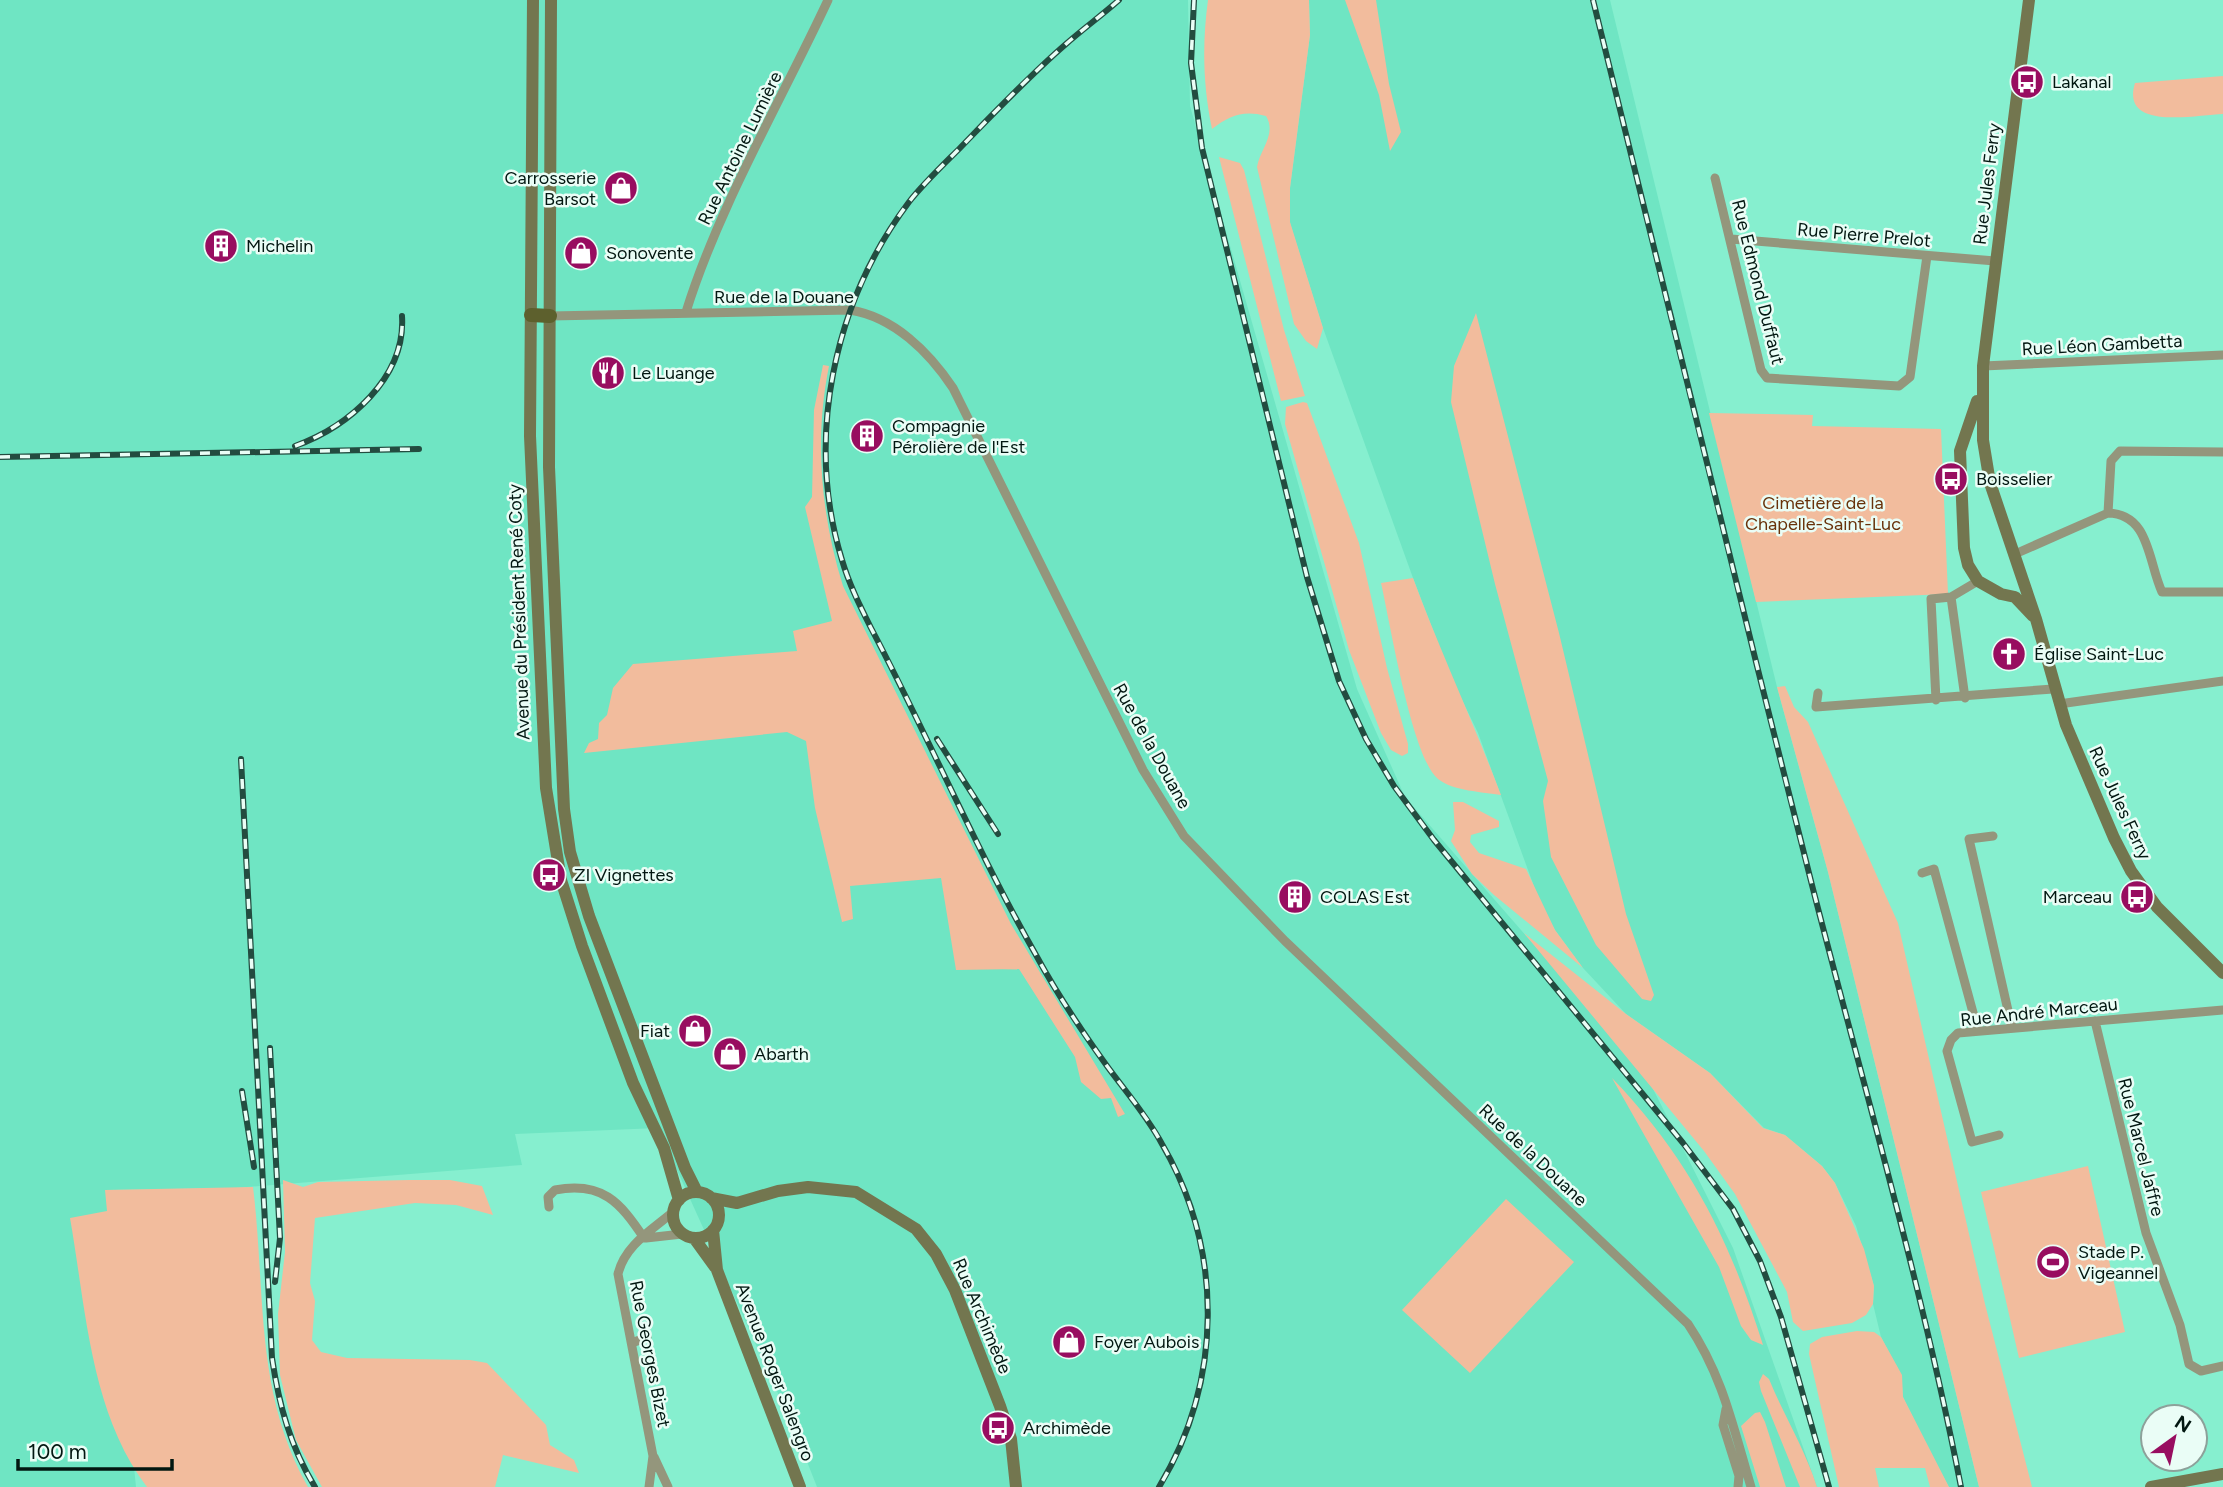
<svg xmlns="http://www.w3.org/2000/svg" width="2223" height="1487" font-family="Figtree,sans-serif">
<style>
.built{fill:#6fe5c3}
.green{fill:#f2bc9d}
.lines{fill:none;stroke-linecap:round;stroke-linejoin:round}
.street{stroke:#94967c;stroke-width:9}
.secondary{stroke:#73764f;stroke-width:12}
.primary{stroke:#5d602d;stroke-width:14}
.rail-casing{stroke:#234c40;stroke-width:6}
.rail{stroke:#eafdf6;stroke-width:3.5;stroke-dasharray:10;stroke-linecap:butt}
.labels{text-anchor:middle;stroke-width:5;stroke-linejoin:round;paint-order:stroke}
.poi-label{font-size:18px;fill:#021711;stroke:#eafdf6;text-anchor:start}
.street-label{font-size:18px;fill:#021711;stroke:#eafdf6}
.park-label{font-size:18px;fill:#68320a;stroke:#eafdf6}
</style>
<rect width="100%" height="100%" fill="#86efcf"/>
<path class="built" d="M0 0H1188L1190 106 1357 689 1405 797 1644 1071 1733 1248 1817 1487H817L795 1431 658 1128 515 1134 522 1165 235 1188 106 1190 136 1487H0Z
M1309 0H1610L1777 687 1828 872 1979 1487H1949L1926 1445 1903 1397 1901 1375 1881 1337 1873 1304 1874 1286 1856 1226 1835 1183 1822 1166 1785 1135 1764 1128 1710 1073 1626 1014 1583 968 1555 930 1539 900 1478 733 1451 677 1413 578 1323 328 1290 223V188L1310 35Z"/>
<path class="green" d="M1208 0H1309L1310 35 1290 188V222L1323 328 1317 349 1306 341 1294 324 1257 167C1260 149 1277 134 1266 116 1244 110 1230 115 1212 129 1203 86 1202 44 1208 0Z
M1345 0H1376L1389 84 1401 132 1390 151 1379 95Z
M2223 76V114C2195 115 2120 131 2135 83Z
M1219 157 1240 163 1244 170 1284 330 1305 396 1281 401Z
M1476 313 1559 633 1626 914 1654 995 1651 1001 1642 999 1596 945 1551 857 1543 801 1548 781 1495 584 1451 402 1454 366Z
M823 365 829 366C814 439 821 516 843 586L1011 924 1125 1114 1118 1117 1111 1098 1101 1099 1081 1082 1075 1057 1019 969 956 970 941 878 850 886 853 919 842 922 815 808 806 741 787 732 584 753 589 743 598 739 599 723 607 715 613 688 633 664 797 651 793 631 832 621 805 507 812 497 814 410Z
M1303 402 1307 403 1359 543 1387 668 1408 744V753L1402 756 1391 750 1381 733 1349 650 1285 424 1286 407Z
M1709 413 1813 415 1812 426 1941 429 1948 594 1756 602Z
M1413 578C1440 651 1473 721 1501 795 1483 792 1453 791 1438 779 1412 758 1390 622 1381 583Z
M1785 686 1794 707 1808 722 1898 923 1985 1304 2032 1487H1979L1828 872 1777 687Z
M1453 802H1463L1499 821V827L1471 835 1470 842 1479 853 1526 869 1555 930 1583 968 1494 895 1472 874 1451 841 1455 830Z
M1524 933 1626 1014 1710 1073 1763 1128 1785 1135 1822 1166 1835 1183 1864 1249 1874 1286 1873 1304 1866 1315 1852 1323 1803 1331 1793 1322 1787 1292 1735 1194 1704 1151Z
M1612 1078C1689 1158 1730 1240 1763 1345L1751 1340 1741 1326 1719 1267Z
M2088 1166 2125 1332 2019 1358 1981 1192Z
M283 1180 303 1187 318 1182 409 1180H450L482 1186 493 1215 456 1205 415 1203 315 1218 310 1283 315 1301 312 1340 321 1352 347 1358 470 1360 487 1363 546 1425 550 1445 574 1460 579 1473 503 1455 495 1487H322L296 1440 280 1375 278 1314 285 1252Z
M253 1187C266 1292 254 1392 308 1487H147C90 1412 86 1308 70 1218L107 1211 105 1190Z
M1506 1199 1574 1262 1470 1373 1402 1310Z
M1857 1331 1874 1332 1881 1337 1902 1375 1903 1397 1949 1487H1930L1925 1468H1875L1879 1487H1839L1809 1354 1810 1344 1822 1337Z
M1763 1374 1769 1379C1784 1416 1805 1449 1817 1487H1800L1761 1391 1759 1382Z
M1760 1412 1765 1422 1786 1487H1760L1741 1426 1755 1413Z"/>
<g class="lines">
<path class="street" d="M1715 178 1761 370 1767 378 1899 386 1910 377 1927 256
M1731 239 1995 261
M686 312C719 206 781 101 828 0
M550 316 850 310C894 317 929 352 953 388L1143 770 1184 836 1285 941 1688 1324C1723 1376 1733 1427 1751 1487
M1983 366 2223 355
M2108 513 2111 461 2120 451 2223 452
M2015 554 2108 513C2150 514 2148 562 2162 592H2223
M1951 597 1965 698
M1818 693 1816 707 2053 689
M1936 700 1931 599 1951 597 1978 581
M2059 704 2223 681
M1993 836 1969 839 2012 1028
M1922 873 1934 869 1978 1031
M2095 1021 2146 1233 2180 1325 2189 1364 2201 1371 2223 1366
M1999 1135 1972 1142 1947 1051 1951 1040 1958 1033 2223 1010
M549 1207 548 1197 555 1190C602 1181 620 1202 644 1238
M646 1238 682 1234
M632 1343 647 1337
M1726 1409 1723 1425 1739 1476 1738 1487
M654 1457 668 1487
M649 1487 653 1456 618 1274C625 1245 652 1230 673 1212"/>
<path class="secondary" d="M533 0 530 436 546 788 561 880 582 946 633 1083 664 1148 679 1200
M551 0 549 467 564 809 570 852 589 916 685 1168 697 1192
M2029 0 1983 366V440L1990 483 2036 619 2066 725 2114 838 2131 871 2157 907 2223 973
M1977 401 1960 451 1964 548 1968 565 1978 581 2001 594 2015 597 2033 616
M673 1215a23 23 0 1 1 46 0a23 23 0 1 1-46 0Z
M711 1198 737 1203 778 1191 808 1187 856 1192 916 1229 936 1254 955 1290 1000 1406 1011 1439 1016 1487
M713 1230 717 1270 800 1487
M694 1238 715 1267
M2151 1487 2223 1474"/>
<path class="primary" d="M531 315 550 316"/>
<g class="rail-casing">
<path id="rail" d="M1119 0C1102 15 1083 29 1066 44 1029 76 994 113 960 148 942 166 924 183 909 202 833 303 805 439 842 560 849 584 860 606 871 628 928 736 976 849 1036 955 1057 994 1081 1030 1107 1066 1126 1092 1147 1116 1162 1144 1224 1251 1223 1381 1159 1487
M1194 0 1191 63 1202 148 1307 577 1339 681 1366 739 1394 786 1434 840 1683 1143 1733 1209 1760 1261 1781 1317 1829 1487
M1593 0C1666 296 1738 593 1813 889 1864 1088 1922 1286 1961 1487
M295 446C348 427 406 378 402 316
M0 457 419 449
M937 739 998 834
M241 759 272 1358C279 1405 290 1446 315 1487
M270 1048 280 1238 275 1282
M242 1091 254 1167"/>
</g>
<use href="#rail" class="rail"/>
</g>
<defs>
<g id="bus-disc" transform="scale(1.75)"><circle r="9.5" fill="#980d60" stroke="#eafdf6"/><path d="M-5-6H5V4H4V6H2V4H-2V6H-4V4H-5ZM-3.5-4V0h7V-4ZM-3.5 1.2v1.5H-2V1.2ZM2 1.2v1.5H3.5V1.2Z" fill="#fff"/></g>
<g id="shop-disc" transform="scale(1.75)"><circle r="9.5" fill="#980d60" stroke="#eafdf6"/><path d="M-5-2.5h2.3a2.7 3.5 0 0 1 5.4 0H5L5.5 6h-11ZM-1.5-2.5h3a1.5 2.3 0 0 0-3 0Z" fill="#fff"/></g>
<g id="building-disc" transform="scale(1.75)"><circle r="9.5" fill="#980d60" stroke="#eafdf6"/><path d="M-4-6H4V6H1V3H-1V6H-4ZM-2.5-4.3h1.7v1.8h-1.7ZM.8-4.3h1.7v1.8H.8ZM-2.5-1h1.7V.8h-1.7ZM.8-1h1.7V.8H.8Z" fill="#fff"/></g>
<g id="restaurant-disc" transform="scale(1.75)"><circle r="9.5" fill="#980d60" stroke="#eafdf6"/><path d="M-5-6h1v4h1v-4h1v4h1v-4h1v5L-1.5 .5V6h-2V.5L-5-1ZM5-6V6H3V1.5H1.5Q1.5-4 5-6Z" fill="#fff"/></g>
<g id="church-disc" transform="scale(1.75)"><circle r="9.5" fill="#980d60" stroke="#eafdf6"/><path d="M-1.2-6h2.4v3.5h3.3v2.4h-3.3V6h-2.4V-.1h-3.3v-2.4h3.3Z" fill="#fff"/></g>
<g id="stadium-disc" transform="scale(1.75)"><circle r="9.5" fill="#980d60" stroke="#eafdf6"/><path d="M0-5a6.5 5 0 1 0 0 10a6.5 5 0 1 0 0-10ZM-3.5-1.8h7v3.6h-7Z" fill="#fff"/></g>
</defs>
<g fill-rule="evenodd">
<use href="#bus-disc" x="2027" y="82"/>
<use href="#shop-disc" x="621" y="188"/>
<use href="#building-disc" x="221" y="246"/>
<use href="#shop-disc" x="581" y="253"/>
<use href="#restaurant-disc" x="608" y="373"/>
<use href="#building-disc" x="867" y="436"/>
<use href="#bus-disc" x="1951" y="479"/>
<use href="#church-disc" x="2009" y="654"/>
<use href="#bus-disc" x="549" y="875"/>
<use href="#building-disc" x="1295" y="897"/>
<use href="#bus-disc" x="2137" y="897"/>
<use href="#shop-disc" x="695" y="1031"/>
<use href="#shop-disc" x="730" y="1054"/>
<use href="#stadium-disc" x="2053" y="1262"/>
<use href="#shop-disc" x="1069" y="1342"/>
<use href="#bus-disc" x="998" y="1428"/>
</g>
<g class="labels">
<g class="poi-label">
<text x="2052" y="88">Lakanal</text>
<text x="596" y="184" text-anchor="end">Carrosserie<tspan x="596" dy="21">Barsot</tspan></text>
<text x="246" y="252">Michelin</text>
<text x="606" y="259">Sonovente</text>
<text x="632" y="379">Le Luange</text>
<text x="892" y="432">Compagnie<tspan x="892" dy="21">Pérolière de l'Est</tspan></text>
<text x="1976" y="485">Boisselier</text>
<text x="2034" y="660">Église Saint-Luc</text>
<text x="574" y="881">ZI Vignettes</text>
<text x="1320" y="903">COLAS Est</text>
<text x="2112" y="903" text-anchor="end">Marceau</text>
<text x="670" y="1037" text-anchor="end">Fiat</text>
<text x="754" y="1060">Abarth</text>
<text x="2078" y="1258">Stade P.<tspan x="2078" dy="21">Vigeannel</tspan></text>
<text x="1094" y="1348">Foyer Aubois</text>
<text x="1023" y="1434">Archimède</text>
</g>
<g class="street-label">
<text transform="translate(740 148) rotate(-64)" y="6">Rue Antoine Lumière</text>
<text transform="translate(1987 184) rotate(-83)" y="6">Rue Jules Ferry</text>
<text transform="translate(1864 235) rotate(5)" y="6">Rue Pierre Prelot</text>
<text transform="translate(1758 282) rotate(76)" y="6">Rue Edmond Duffaut</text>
<text x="784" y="303">Rue de la Douane</text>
<text transform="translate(2102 345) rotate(-3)" y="6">Rue Léon Gambetta</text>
<text transform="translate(519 612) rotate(-92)" y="6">Avenue du Président René Coty</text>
<text transform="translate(1152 746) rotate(61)" y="6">Rue de la Douane</text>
<text transform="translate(2120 803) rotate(65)" y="6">Rue Jules Ferry</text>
<text transform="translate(2039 1012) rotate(-6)" y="6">Rue André Marceau</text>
<text transform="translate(2141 1147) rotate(76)" y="6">Rue Marcel Jaffre</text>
<text transform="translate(1533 1155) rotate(43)" y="6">Rue de la Douane</text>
<text transform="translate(982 1316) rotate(67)" y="6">Rue Archimède</text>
<text transform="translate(650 1354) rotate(79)" y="6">Rue Georges Bizet</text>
<text transform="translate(775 1372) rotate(69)" y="6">Avenue Roger Salengro</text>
</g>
<g class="park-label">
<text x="1823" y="509">Cimetière de la<tspan x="1823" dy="21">Chapelle-Saint-Luc</tspan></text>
</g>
</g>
<g transform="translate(2174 1438) rotate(33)"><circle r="33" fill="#eafdf6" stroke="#8da19a" stroke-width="2"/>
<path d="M0-5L12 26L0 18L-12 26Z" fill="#980d60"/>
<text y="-10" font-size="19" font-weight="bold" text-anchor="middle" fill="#021711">N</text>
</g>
<path d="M18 1459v10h154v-10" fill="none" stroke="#021711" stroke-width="3.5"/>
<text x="28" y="1459" font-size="21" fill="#021711" stroke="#eafdf6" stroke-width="5" paint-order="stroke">100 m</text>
</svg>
